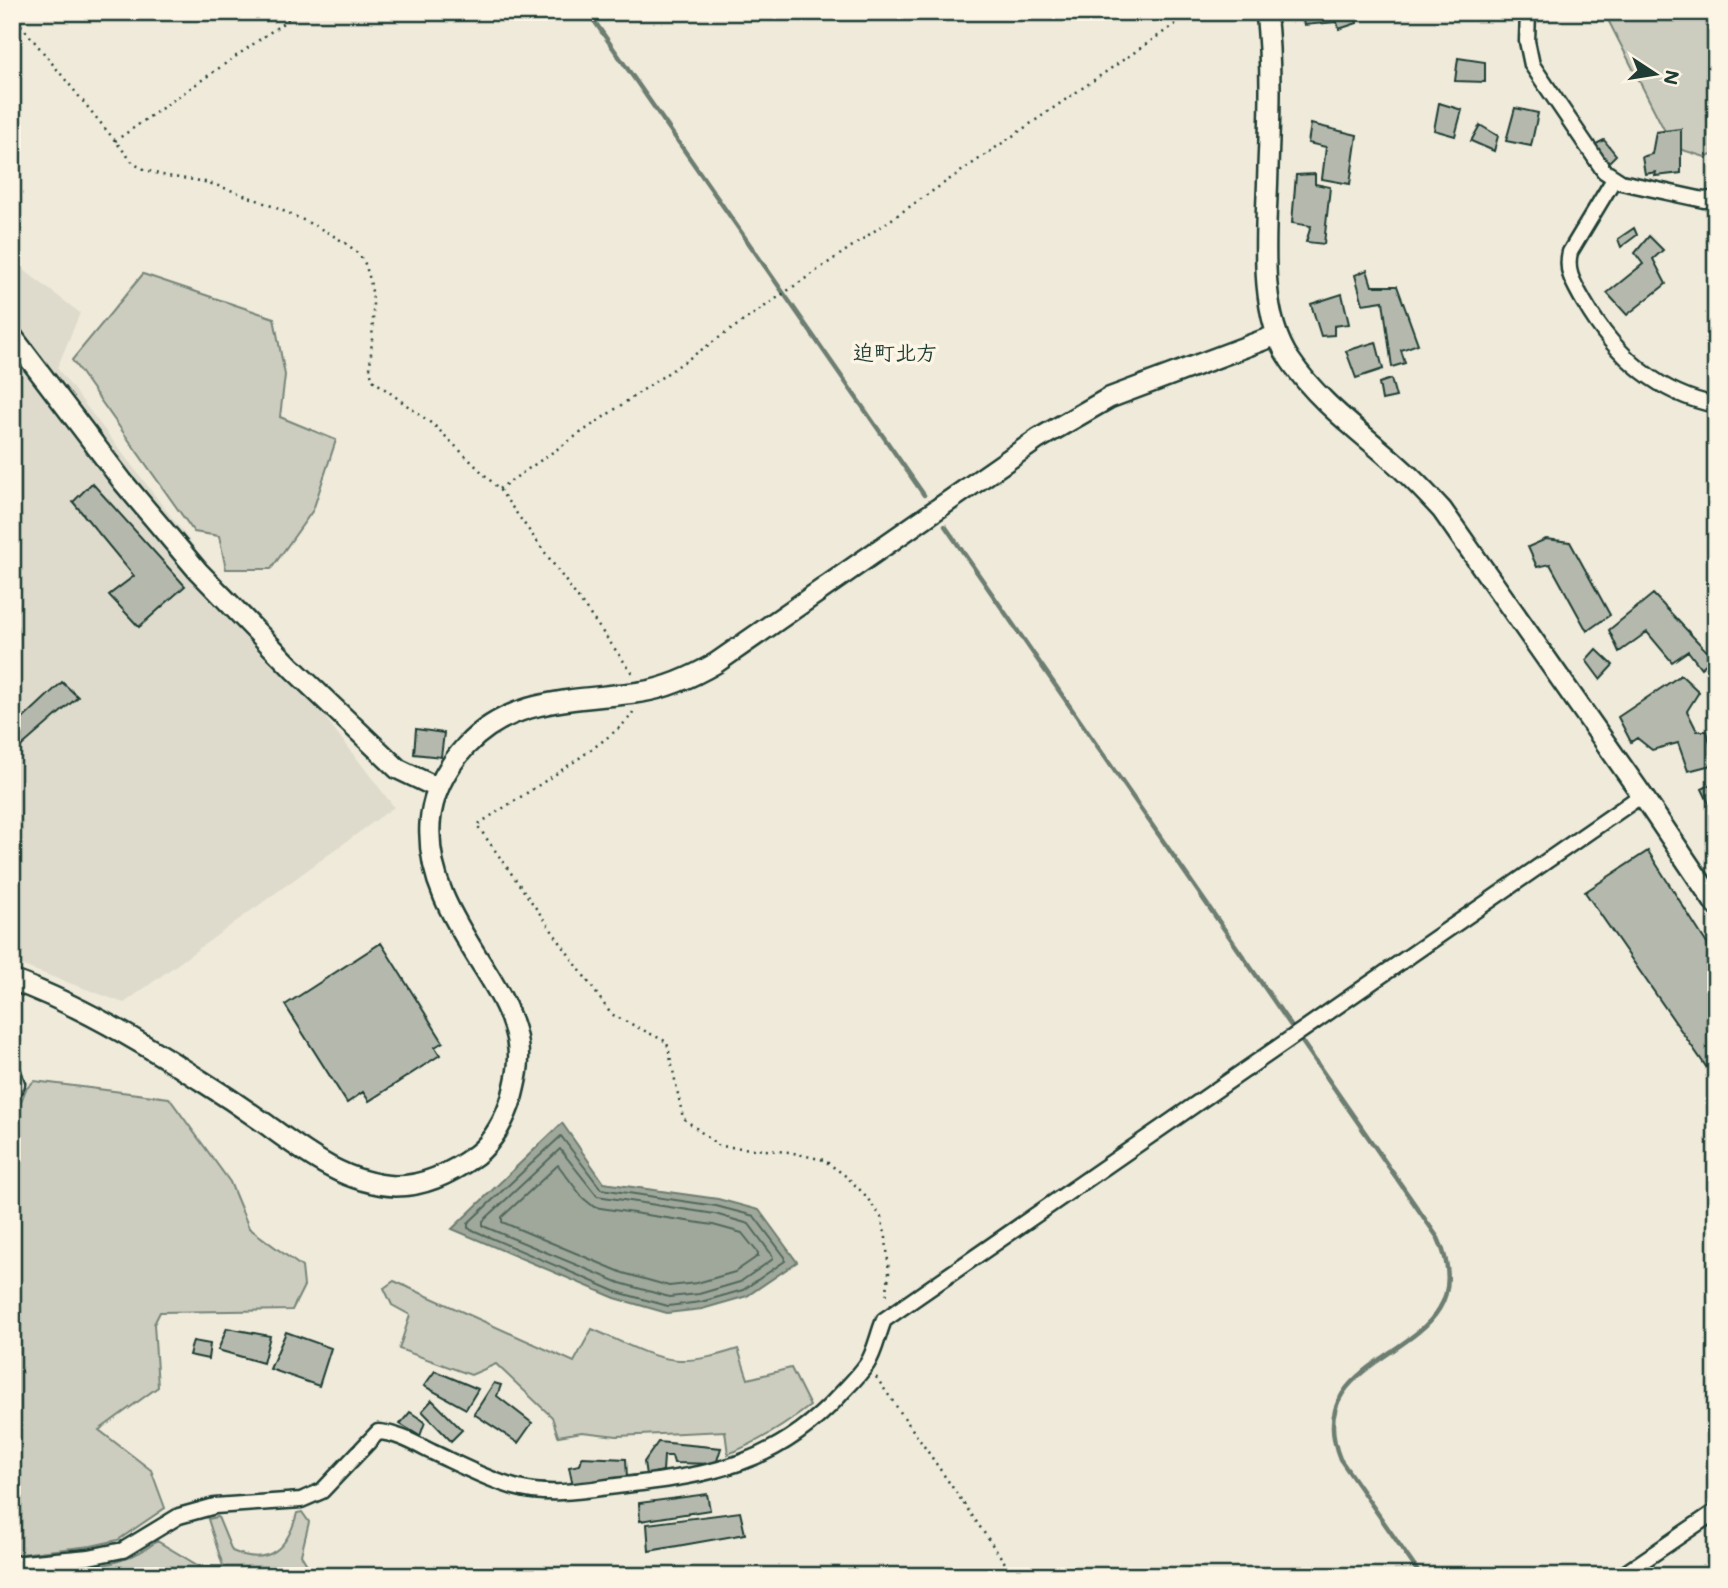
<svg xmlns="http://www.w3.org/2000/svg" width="1728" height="1588" font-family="Mali,'Klee One',sans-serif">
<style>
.built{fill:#dedbcc}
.green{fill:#cccdbf;stroke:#76857a;stroke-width:2}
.water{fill:#9fa89a;stroke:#6c7d71;stroke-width:2}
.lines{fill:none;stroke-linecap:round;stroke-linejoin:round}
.shore{stroke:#52685d;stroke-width:2}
.stream{stroke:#6c7d71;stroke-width:4.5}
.building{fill:#b5b9ad;stroke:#1f3d34;stroke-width:2}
.street-casing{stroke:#1f3d34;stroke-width:19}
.secondary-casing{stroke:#1f3d34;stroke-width:24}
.path{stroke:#1f3d34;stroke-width:2.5;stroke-dasharray:2 5;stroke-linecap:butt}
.street{stroke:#fcf5e5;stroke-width:14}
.secondary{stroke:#fcf5e5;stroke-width:19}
.labels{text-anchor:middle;stroke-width:7;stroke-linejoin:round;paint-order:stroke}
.quarter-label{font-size:21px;font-weight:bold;fill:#1f3d34;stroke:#fcf5e5}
</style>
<rect width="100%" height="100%" fill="#efeada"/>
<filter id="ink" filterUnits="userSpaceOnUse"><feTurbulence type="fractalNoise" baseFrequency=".0143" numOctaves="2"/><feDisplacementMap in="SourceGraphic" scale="14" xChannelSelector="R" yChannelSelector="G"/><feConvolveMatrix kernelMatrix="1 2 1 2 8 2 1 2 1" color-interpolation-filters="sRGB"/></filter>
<g filter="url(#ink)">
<path class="built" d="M12 261 80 313 57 368 394 807 124 1003 12 962Z"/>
<path class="green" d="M1604 12H1716V154L1705 157 1673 147Z
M143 274 274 318 285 375 280 417 336 440 313 510 271 569H226L219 536 194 532 72 360Z
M34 1081 169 1098 230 1182 249 1228 302 1267 304 1286 292 1310 160 1312 154 1324 158 1387 99 1430 151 1470 165 1508 118 1540 91 1546 12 1555V1106L21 1102 26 1089Z
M394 1281 574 1362 592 1329C619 1340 650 1359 679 1360 699 1361 719 1355 738 1349L748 1379 791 1368 810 1406C784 1426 759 1442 728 1454L725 1431 617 1436 582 1432 558 1436 552 1417 496 1364 471 1375 399 1349 410 1315 392 1305 384 1288Z
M302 1512 309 1522 301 1555 314 1576H87L83 1568C111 1565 134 1559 157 1541L199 1566H223L208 1519 218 1517 232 1551C269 1567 288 1548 297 1513Z"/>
<path class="water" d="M562 1123 604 1183 718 1199 759 1210 797 1262 747 1296 702 1309 667 1313 615 1298 452 1229Z"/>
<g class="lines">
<path class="shore" d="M561 1136 601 1189 716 1206 754 1216 785 1257V1261L743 1290 701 1302 668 1306 617 1292 468 1228V1223Z
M560 1149 597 1196 715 1214 749 1224 772 1255 773 1259 740 1282 699 1294 669 1297 620 1283 483 1226V1221Z
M558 1165 583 1198 594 1207 713 1225 742 1233 758 1253V1256L735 1272 697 1283 669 1286 623 1273 502 1222V1217Z"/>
<path class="stream" d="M588 12 924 495
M945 526 1438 1238C1494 1361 1293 1342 1340 1459L1421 1576"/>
</g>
<path class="building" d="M1301 12H1355L1357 23 1339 29 1337 22 1304 25Z
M1458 58 1485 62V82L1455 81Z
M1439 103 1462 110 1455 136 1434 130Z
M1515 108 1538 113 1531 146 1506 141Z
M1311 124 1357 135 1350 184 1322 179 1326 147 1308 143Z
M1480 125 1498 136 1494 151 1471 141Z
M1681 129V173L1655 176 1656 172 1645 174 1642 157 1652 154 1656 132Z
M1604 140 1616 155 1606 165 1594 145Z
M1315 174V184L1330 187 1324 244 1306 242 1311 226 1292 223 1296 175Z
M1634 228 1637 235 1621 247 1618 239Z
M1649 236 1663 250 1653 259 1666 284 1627 315 1607 293 1643 264 1635 253Z
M1367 270 1372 286H1397L1418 344 1401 350 1405 363 1392 367 1383 301 1363 304 1355 275Z
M1342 294 1349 324 1334 326V335L1321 336 1311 304Z
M1376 342 1383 369 1356 378 1346 351Z
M1391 379 1396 397 1382 400 1379 383Z
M92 483 185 586 139 627 109 595 134 576 73 502Z
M1546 539 1570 542 1610 615 1587 631 1550 564 1537 567 1528 547Z
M1653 594 1713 658 1701 668 1688 651 1672 662 1647 632 1619 652 1609 630Z
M1596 649 1613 665 1600 679 1586 660Z
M1681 675 1699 692 1687 711 1697 731H1707L1715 764 1688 771 1678 743 1652 750 1637 738 1631 742 1618 717Z
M62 682 78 697 16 751 12 747V729Z
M416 729 444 733 441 757 414 754Z
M1716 782V818L1702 789Z
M1648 851 1716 958V1081L1585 892Z
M381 943 443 1042 435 1047 440 1055 369 1101 363 1092 347 1103 285 1005Z
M227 1328 270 1336 263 1363 218 1350Z
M286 1332 331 1348 319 1386 270 1369Z
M193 1341 210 1344 208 1359 189 1355Z
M435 1371 478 1389 466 1409 424 1386Z
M494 1383 501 1385 497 1396 532 1423 518 1443 474 1414Z
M432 1400 462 1430 451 1441 422 1411Z
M410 1412 425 1422 420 1436 400 1424Z
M658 1442 721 1448 716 1464 674 1463 672 1456H664L663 1471 646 1475 644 1462Z
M582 1457 626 1459 627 1478 573 1486 569 1467 580 1465Z
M707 1494 710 1510 640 1521 639 1503Z
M740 1512 745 1534 649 1551 647 1524Z"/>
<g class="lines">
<g class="street-casing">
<path id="street" d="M1528 12 1527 41 1532 65 1604 171 1621 182 1704 200 1716 198
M1614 179 1570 252C1565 272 1574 284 1584 302 1614 354 1655 393 1716 405
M12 1069 17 1084 12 1094
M12 1564 89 1557 123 1550 179 1516 215 1506 301 1500 322 1491 378 1432C397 1433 414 1443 432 1452 458 1464 486 1479 514 1487 552 1498 586 1489 625 1485 711 1475 777 1464 839 1396 848 1386 859 1376 867 1364 875 1352 878 1334 884 1320L1642 795
M1621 1576 1716 1511"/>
</g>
<g class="secondary-casing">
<path id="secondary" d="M1266 12C1272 64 1270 115 1268 167 1267 225 1256 311 1290 360 1321 406 1366 435 1405 472 1418 484 1430 497 1442 510L1642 795 1716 905
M12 336 123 482 198 571 292 668 398 769 438 788
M12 980C78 1004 142 1042 200 1080 221 1093 242 1107 263 1122 303 1151 344 1184 396 1186 425 1186 453 1172 476 1155 493 1142 506 1118 512 1097 516 1081 520 1065 518 1048 515 1019 499 992 484 968 456 923 427 880 430 824 432 794 446 768 466 746 512 696 579 701 641 692 668 688 692 677 716 663L1038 439 1109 398 1277 335"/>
</g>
<path class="path" d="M12 14 134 164C160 178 173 176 200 181 231 187 336 230 356 252 361 256 366 264 367 270 378 301 371 339 370 371L374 381 435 426 499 489 633 674
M115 141 299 12
M499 489 1193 12
M633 712C623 735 505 806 477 825L611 1014 667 1042 683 1118 719 1146 789 1152 824 1160 847 1177 865 1195 881 1217 886 1238 889 1273 886 1299
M876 1377 1014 1576"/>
<use href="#street" class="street"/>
<use href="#secondary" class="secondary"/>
</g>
</g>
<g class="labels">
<g class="quarter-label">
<text x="895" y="360">迫町北方</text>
</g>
</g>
<rect width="1728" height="1588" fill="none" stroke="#fcf5e5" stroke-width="42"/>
<rect x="21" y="21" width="1686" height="1546" fill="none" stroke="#1f3d34" stroke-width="2.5" filter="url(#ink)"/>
<g transform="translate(1655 74) rotate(102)" stroke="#fcf5e5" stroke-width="5" paint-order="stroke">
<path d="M0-5L12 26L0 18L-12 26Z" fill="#1f3d34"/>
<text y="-10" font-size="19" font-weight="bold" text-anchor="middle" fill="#1f3d34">N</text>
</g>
</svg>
